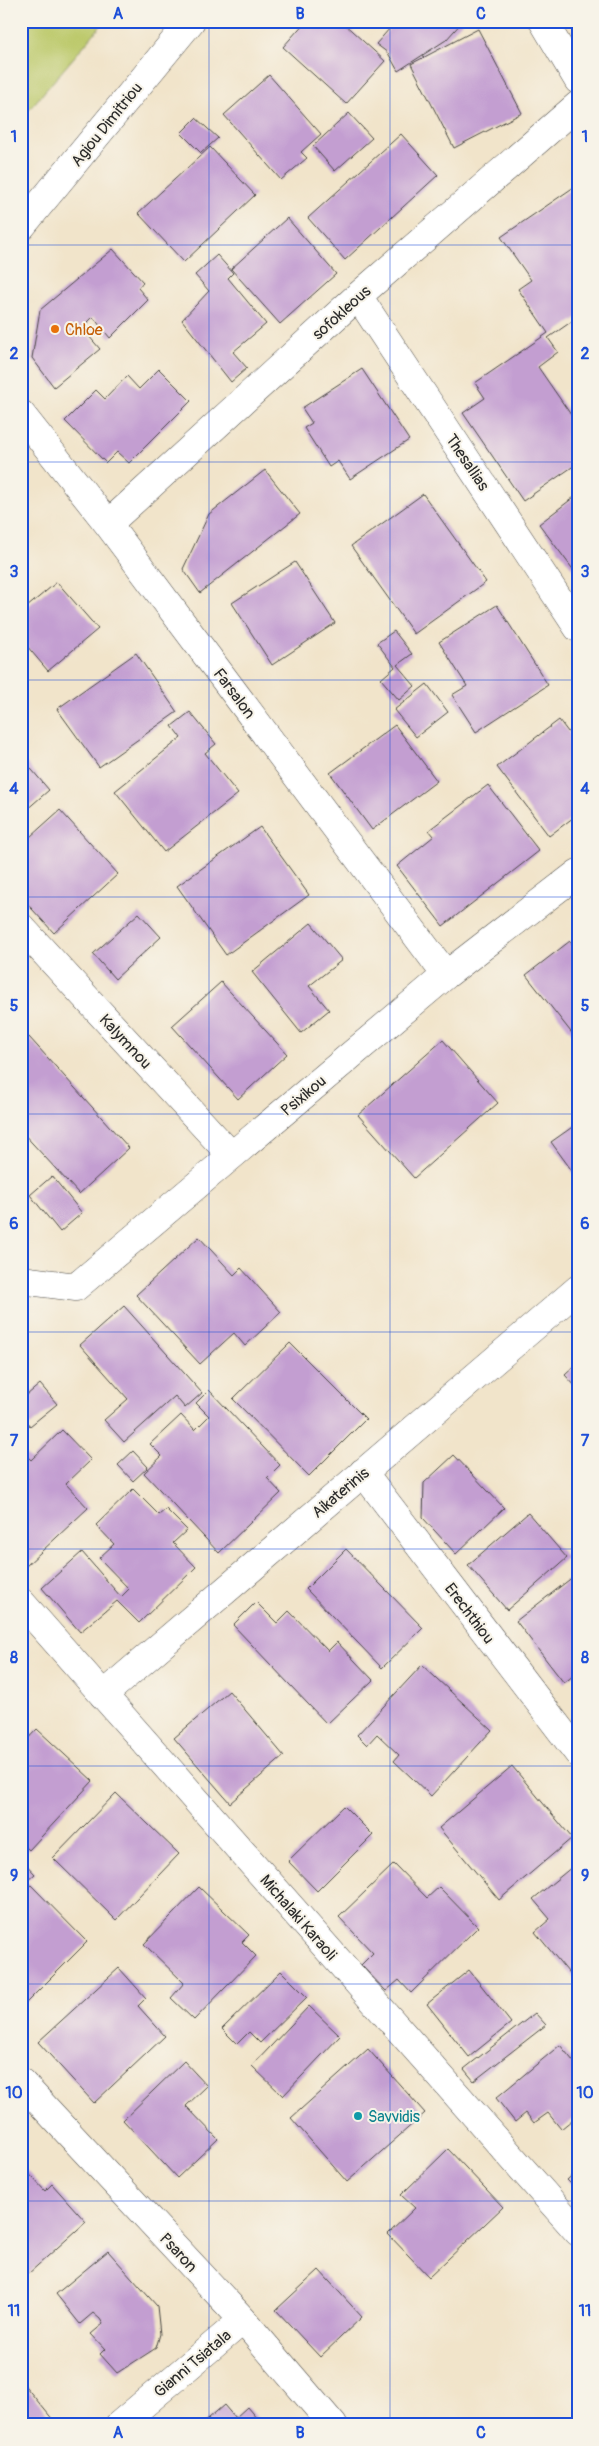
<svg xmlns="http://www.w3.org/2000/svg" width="599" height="2446" font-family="Pangolin,sans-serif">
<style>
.green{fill:#bcc96b;stroke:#747a4b}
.building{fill:#c39ed1}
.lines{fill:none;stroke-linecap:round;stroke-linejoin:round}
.minor-casing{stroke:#494743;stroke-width:29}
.minor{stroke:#fff;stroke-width:28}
.grid{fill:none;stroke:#1d4ed8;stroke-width:1;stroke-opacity:0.55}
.food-dot{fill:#e8710a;stroke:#f7f3e8;stroke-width:2}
.culture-dot{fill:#0f9aa8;stroke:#f7f3e8;stroke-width:2}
.labels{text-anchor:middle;stroke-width:4;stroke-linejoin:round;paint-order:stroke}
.street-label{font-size:16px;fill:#2b2b2b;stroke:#f7f3e8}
.food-label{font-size:16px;fill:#c56008;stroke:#f7f3e8;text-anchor:start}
.culture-label{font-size:16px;fill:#0d838f;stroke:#f7f3e8;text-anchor:start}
.neatline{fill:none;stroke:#1d4ed8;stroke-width:2}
.grid-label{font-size:16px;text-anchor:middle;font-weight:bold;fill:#1d4ed8}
</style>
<rect width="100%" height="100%" fill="#f7f3e8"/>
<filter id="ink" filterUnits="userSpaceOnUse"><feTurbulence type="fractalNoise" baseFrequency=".02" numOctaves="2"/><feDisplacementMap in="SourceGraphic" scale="10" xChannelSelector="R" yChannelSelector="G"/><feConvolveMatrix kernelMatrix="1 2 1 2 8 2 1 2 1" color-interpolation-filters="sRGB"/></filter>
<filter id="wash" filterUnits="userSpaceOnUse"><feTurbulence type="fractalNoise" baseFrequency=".0096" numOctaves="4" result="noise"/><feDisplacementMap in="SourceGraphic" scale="20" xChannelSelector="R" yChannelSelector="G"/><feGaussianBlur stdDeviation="1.12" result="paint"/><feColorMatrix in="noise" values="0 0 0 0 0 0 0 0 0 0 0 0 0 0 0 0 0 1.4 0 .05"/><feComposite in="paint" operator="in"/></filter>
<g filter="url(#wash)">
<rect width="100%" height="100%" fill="#f1e4ca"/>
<path class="green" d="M21 21H105L21 119Z"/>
<g id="blocks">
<path class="building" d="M306 21H341L385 61 346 104 283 47Z
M386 21H463L446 40 398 71 388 53 376 44 390 28Z
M478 29 522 113 454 148 411 64Z
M269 75 321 134 301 152 307 158 281 180 224 115Z
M349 113 372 138 335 171 313 146Z
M196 118 218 138 201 153 181 133Z
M401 134 438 175 345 260 308 218Z
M210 147 255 195 184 262 138 213Z
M574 187 578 193V317L548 338 558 352 538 367 578 425V463L523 501 463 413 485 398 475 383 548 333 518 289 531 280 501 237Z
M287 218 336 274 280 324 231 269Z
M113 249 143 282 138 288 148 300 110 338 93 317 82 328 100 349 54 387 32 358 40 310Z
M217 255 233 273 228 278 266 324 233 352 247 368 231 382 182 320 209 291 195 275Z
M159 369 191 401 129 463 117 452 106 463 65 421 96 390 105 399 127 376 139 389Z
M362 369 409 440 350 479 338 461 329 467 304 428 312 423 302 408Z
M265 470 300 514 200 593 183 569 209 514Z
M423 494 486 582 414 634 351 546Z
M578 494V576L539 524Z
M295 562 335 623 272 665 232 603Z
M57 582 98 629 48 671 21 639V612Z
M497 605 548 685 476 732 452 695 467 686 439 642Z
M394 631 412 654 397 665 415 686 399 700 381 679 395 667 377 643Z
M136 653 177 712 99 767 57 709Z
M427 684 448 712 416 737 394 710Z
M190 712 216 744 205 753 238 794 164 852 115 791 181 738 172 726Z
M559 720 578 745V788L573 791 578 797V814L549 836 497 767Z
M395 725 437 781 372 830 330 773Z
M21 757 49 790 25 811 21 807Z
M488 785 539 851 443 926 397 866 434 836 429 830Z
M60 810 118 874 54 933 21 897V845Z
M260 827 309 895 226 955 177 886Z
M139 913 161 937 115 979 93 954Z
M311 923 342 960 309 986 329 1010 301 1033 252 972Z
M570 941 578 952V1041L526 975Z
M221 982 287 1054 238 1099 172 1026Z
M29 1037 129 1148 79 1194 21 1131V1043Z
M443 1040 498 1103 414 1178 358 1115Z
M578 1123V1179L551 1142Z
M52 1176 82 1213 60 1232 30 1195Z
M199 1237 234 1275 241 1268 281 1312 245 1346 234 1333 200 1364 136 1295Z
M124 1306 202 1393 185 1408 175 1396 124 1442 104 1420 128 1399 80 1345Z
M290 1343 366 1419 309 1476 233 1399Z
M578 1363V1389L565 1375Z
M40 1384 57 1404 30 1426 21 1415V1400Z
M209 1390 280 1465 267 1478 281 1493 219 1553 144 1473 162 1456 150 1444 181 1415 195 1430 209 1416 196 1403Z
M62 1430 91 1460 66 1484 88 1508 26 1566 21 1560V1450L31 1460Z
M133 1451 148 1467 133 1481 118 1465Z
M454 1455 504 1508 456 1554 423 1518 424 1483Z
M133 1489 159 1515 166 1509 187 1530 173 1543 196 1567 139 1623 117 1601 80 1632 42 1588 82 1552 121 1597 129 1589 99 1558 114 1544 96 1525Z
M528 1513 567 1558 507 1610 468 1565Z
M346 1549 423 1628 382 1668 306 1589Z
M578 1573V1672L564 1683 516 1621Z
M256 1602 277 1623 289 1611 328 1651 337 1642 373 1680 327 1724 233 1625Z
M422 1665 492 1730 431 1796 394 1761 399 1755 377 1734 367 1745 357 1735Z
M229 1691 284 1756 230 1803 174 1738Z
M37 1729 93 1781 29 1850 21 1842V1746Z
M512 1766 572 1838 499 1900 439 1828Z
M116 1793 179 1854 116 1920 53 1858Z
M344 1806 373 1835 317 1891 288 1861Z
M21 1859 35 1874 21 1886Z
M578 1862V1984L535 1932 550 1919 533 1899Z
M394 1864 427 1898 439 1887 478 1927 411 1993 399 1980 386 1991 361 1965 373 1953 339 1917Z
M28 1882 87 1942 21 2008V1889Z
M199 1887 249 1935 242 1942 256 1956 194 2020 171 1998 184 1983 144 1944Z
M119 1968 146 1998 138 2006 165 2036 94 2103 38 2042Z
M469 1970 511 2023 469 2057 427 2004Z
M281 1971 307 1997 260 2043 249 2032 237 2044 222 2029Z
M309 2006 340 2036 283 2096 252 2066Z
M535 2013 546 2025 474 2081 464 2069Z
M560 2045 578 2067V2115L561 2129 548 2113 534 2123 526 2113 515 2122 496 2098Z
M368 2049 425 2113 347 2182 291 2118Z
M184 2061 207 2086 186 2106 218 2139 177 2178 123 2120Z
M448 2149 503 2207 429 2277 388 2234 415 2208 401 2195Z
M21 2165 45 2191 52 2184 86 2222 28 2274 21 2266Z
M578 2170V2191L567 2180Z
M108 2251 157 2306 160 2334 156 2348 117 2373 100 2354 105 2349 91 2334 103 2324 100 2319 93 2313 80 2324 56 2294Z
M319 2270 362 2317 320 2357 276 2310Z
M21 2381 54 2421 50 2425H21Z
M224 2405 235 2418 247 2407 262 2425H201Z"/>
</g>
</g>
<g filter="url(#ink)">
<use href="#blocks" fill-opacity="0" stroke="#494743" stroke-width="1"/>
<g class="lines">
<g class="minor-casing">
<path id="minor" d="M543 21 578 80
M21 227 191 21
M358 296 578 628
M21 414 108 524 446 975
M108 524 358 296 578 105
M21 927 231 1155
M21 1280 76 1287 446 975 578 873
M363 1472 578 1753
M21 1602 578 2232
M103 1695 578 1289
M21 2082 243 2320 333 2425
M119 2425 243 2320"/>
</g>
<use href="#minor" class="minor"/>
</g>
</g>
<path class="grid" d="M209 21V2425M390 21V2425M21 245H578M21 462H578M21 680H578M21 897H578M21 1114H578M21 1332H578M21 1549H578M21 1766H578M21 1984H578M21 2201H578"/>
<circle class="food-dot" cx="55" cy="329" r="5"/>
<circle class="culture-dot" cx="358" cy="2116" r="5"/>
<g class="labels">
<g class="street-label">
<text transform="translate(106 124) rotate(-51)" y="6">Agiou Dimitriou</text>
<text transform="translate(341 312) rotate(-42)" y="6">sofokleous</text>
<text transform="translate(468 462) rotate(56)" y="6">Thesallias</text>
<text transform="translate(235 693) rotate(53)" y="6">Farsalon</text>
<text transform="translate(126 1041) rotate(47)" y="6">Kalymnou</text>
<text transform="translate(303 1095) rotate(-40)" y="6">Psixikou</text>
<text transform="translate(340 1492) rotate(-40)" y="6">Aikaterinis</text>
<text transform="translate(470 1613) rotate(53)" y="6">Erechthiou</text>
<text transform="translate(299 1917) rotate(49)" y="6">Michalaki Karaoli</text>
<text transform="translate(179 2252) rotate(47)" y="6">Psaron</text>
<text transform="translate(192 2363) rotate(-40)" y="6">Gianni Tsiatala</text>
</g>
<g class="food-label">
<text x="65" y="335">Chloe</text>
</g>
<g class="culture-label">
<text x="368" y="2122">Savvidis</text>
</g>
</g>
<rect width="599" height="2446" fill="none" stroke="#f7f3e8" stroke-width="55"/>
<rect x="28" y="28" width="544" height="2390" class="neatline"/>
<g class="grid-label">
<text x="118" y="19">A</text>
<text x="300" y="19">B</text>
<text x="481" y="19">C</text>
<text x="14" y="142">1</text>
<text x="585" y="142">1</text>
<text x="14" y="359">2</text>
<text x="585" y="359">2</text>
<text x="14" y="577">3</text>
<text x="585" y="577">3</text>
<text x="14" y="794">4</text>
<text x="585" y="794">4</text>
<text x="14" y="1011">5</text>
<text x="585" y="1011">5</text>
<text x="14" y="1229">6</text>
<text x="585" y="1229">6</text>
<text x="14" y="1446">7</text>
<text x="585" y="1446">7</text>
<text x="14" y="1663">8</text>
<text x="585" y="1663">8</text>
<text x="14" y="1881">9</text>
<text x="585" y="1881">9</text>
<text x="14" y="2098">10</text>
<text x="585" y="2098">10</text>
<text x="14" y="2316">11</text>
<text x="585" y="2316">11</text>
<text x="118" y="2438">A</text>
<text x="300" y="2438">B</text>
<text x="481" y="2438">C</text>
</g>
</svg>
